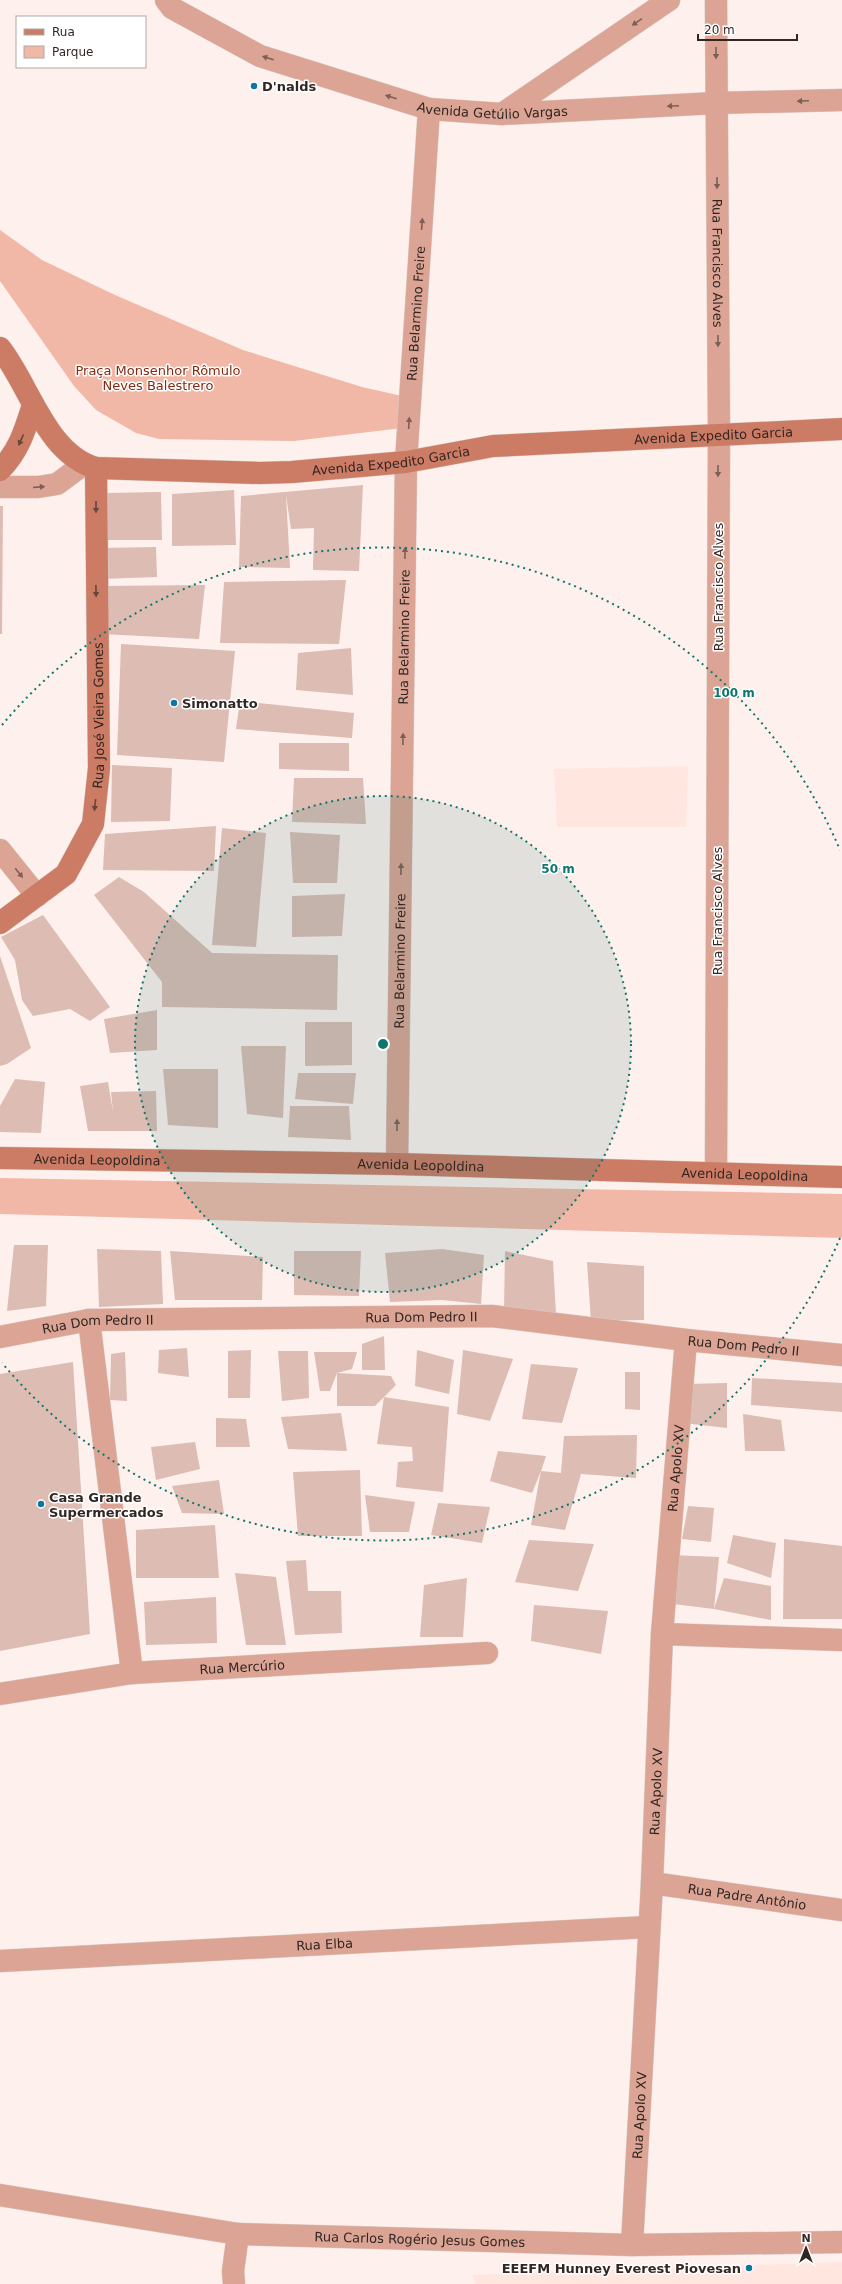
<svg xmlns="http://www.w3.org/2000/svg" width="842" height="2284" font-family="'DejaVu Sans',sans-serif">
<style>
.built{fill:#ffe6df}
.green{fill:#f1b8a7}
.building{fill:#dcbcb3}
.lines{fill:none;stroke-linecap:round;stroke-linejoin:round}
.street-casing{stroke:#d9ccc8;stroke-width:23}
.secondary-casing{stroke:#d9ccc8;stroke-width:23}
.street{stroke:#dca494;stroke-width:22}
.secondary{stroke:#cc7b65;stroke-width:22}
.oneway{fill:#7e5f56}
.oneway2{fill:#68443a}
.ring{fill:none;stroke:#0f766e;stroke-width:2;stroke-dasharray:2 4}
.poi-dot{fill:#0d77a2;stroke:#fff;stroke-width:1.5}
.labels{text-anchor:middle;stroke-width:3;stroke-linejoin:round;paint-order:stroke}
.poi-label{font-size:13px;font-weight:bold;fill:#322623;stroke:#fff;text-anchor:start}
.street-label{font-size:13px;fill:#322623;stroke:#fff}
.park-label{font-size:13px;fill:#832a10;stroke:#fff}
.centre{fill:#0f766e;stroke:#fff;stroke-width:2}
.ring-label{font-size:12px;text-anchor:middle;font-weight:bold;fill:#0f766e;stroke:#fff;stroke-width:3;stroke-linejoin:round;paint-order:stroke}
</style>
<rect width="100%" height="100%" fill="#fef0ec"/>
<path class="built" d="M688 766 686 827H557L554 769Z
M842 2262V2284H475L472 2275Z"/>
<path class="green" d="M0 230 42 260 115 295 243 350 362 387 402 396V428L294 441 159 439 136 433 96 410 74 386 0 281Z
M0 1178 842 1194V1238L0 1214Z"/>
<path class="building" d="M363 485 359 571 313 570 314 528 291 529 286 495 290 568 239 567 241 496Z
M234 490 236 545 172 546V494Z
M161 492 162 540H105L104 493Z
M0 506H3L2 634H0Z
M156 547 157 577 101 579 102 548Z
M346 580 339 644 220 643 224 582Z
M205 585 199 639 102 634 103 586Z
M121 644 235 651 224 762 117 755Z
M351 648 353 695 296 690 298 653Z
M240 701 354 713 352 738 236 729Z
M279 743H349V771L279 769Z
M112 765 172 768 170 821 111 822Z
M294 778H363L366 824 292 822Z
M216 826 214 871 103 870 105 834Z
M222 828 266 833 256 947 212 945Z
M290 832 340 835 337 883H293Z
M119 877 144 892 212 953 338 955 337 1010 162 1007V982L94 895Z
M345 894 342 936 292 937V896Z
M43 915 110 1007 90 1021 70 1009 33 1016 22 1000 15 960 1 937Z
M0 956 31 1048 7 1064 0 1066Z
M157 1010V1050L110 1053 104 1019Z
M305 1022H352V1065L305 1066Z
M241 1046H286L283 1118 247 1114Z
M163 1069H218V1128L168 1125Z
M298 1073H356L353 1104 295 1099Z
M15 1079 45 1082 41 1133 0 1132V1106Z
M108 1082 113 1112 111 1092 156 1091 157 1131H88L80 1086Z
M290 1106H349L351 1140 288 1137Z
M14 1245H48L46 1306 7 1311Z
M97 1249 161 1251 163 1304 99 1307Z
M442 1249 484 1255 481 1304 442 1300 390 1302 385 1253Z
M170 1251 263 1257 262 1300H175Z
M294 1251H361L359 1296 294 1295Z
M505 1251 553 1261 556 1314 504 1309Z
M587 1262 644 1266V1320L591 1321Z
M384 1336 385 1370H362V1344Z
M187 1348 189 1377 158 1373 159 1350Z
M251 1350 250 1398H228V1351Z
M417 1350 454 1360 449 1394 415 1386Z
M463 1350 513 1359 490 1421 457 1414Z
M278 1351H308L309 1398 282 1401Z
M125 1352 127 1401 110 1400 111 1354Z
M314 1352H357L352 1369 337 1373 391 1376 396 1385 375 1406H337V1373L330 1391H320Z
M73 1362 90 1634 0 1651V1374Z
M531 1364 578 1368 562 1423 522 1419Z
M625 1372H640V1410L625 1409Z
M752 1378 842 1383V1412L751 1405Z
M727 1383V1428L683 1423 685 1384Z
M384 1397 449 1407 443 1492 396 1487 398 1462 413 1461 412 1447 377 1444Z
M341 1413 347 1451 288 1449 281 1417Z
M743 1414 781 1420 785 1451H745Z
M216 1418 246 1419 250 1447H216Z
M637 1435 636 1478 581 1474 565 1530 531 1525 541 1471 532 1493 490 1481 498 1451 546 1456 541 1471 561 1473 564 1436Z
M195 1442 200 1469 156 1480 151 1447Z
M360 1470 362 1536H298L293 1472Z
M219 1480 224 1514 182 1513 172 1486Z
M365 1495 415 1502 409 1532H370Z
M438 1503 490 1507 482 1543 431 1535Z
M688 1506 714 1508 711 1542 682 1539Z
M215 1525 219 1578H136V1530Z
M733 1535 776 1543 771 1578 727 1563Z
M784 1539 842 1546V1619H783Z
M529 1540 594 1544 578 1591 515 1582Z
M670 1555 719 1557 714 1609 724 1578 771 1586V1620L714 1609 665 1603Z
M306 1560 308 1591H341L342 1633 295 1635 286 1561Z
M235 1573 276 1577 286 1645H246Z
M467 1578 463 1637H420L424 1585Z
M216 1597 217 1643 146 1645 144 1602Z
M534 1605 608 1611 601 1654 531 1641Z"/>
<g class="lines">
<g class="street-casing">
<g id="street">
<path id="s1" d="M166 0 172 8 260 56 429 109 502 114 716 103 842 100"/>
<path id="s2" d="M716 0 719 434 716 1173"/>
<path d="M502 114 669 0"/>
<path d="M0 487H38L57 484 84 464"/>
<path d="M0 850 37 896"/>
<path id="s3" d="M397 1164 406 462 429 109"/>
<path d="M89 1320 132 1673"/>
<path id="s4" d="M0 1337 89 1320 492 1316 686 1340 842 1355"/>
<path d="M662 1634 842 1640"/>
<path id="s5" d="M0 1694 132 1673 487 1653"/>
<path id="s6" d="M652 1883 842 1910"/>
<path id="s7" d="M0 1961 648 1927"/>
<path id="s8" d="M0 2195 238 2234 632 2245 842 2242"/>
<path id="s9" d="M632 2245 652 1883 662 1634 686 1340"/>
<path d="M234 2284 233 2271 238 2234"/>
</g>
</g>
<g class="secondary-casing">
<g id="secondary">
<path id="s10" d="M0 348C29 384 46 454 96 468L260 473 292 472 406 462 493 446 842 429"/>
<path d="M0 470C19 451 25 430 33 405"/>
<path id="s11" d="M0 923 66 874 93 824 99 768 96 468"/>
<path id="s12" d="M0 1158 397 1164 842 1177"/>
</g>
</g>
<use href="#street" class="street"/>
<use href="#secondary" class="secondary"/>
</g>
<defs><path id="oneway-solid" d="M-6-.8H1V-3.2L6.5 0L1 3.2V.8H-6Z"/></defs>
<g class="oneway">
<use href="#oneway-solid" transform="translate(637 22) rotate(146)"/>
<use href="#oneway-solid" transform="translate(716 53) rotate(90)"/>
<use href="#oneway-solid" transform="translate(268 58) rotate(-162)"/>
<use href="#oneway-solid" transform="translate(391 97) rotate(-162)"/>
<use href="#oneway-solid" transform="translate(803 101) rotate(178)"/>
<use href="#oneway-solid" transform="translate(673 106) rotate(177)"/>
<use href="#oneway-solid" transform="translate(717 183) rotate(90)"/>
<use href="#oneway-solid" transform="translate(422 224) rotate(-86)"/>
<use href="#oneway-solid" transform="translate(718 341) rotate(90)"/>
<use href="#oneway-solid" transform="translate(409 423) rotate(-86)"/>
<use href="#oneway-solid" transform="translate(718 471) rotate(90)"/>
<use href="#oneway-solid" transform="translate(39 487) rotate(-5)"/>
<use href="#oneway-solid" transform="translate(405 553) rotate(-89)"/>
<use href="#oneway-solid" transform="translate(403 739) rotate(-89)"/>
<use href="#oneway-solid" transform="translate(401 869) rotate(-89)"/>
<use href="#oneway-solid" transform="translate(19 873) rotate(51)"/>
<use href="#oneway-solid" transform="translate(397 1125) rotate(-89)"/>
</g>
<g class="oneway2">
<use href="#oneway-solid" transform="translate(21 440) rotate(114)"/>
<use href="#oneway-solid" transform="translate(96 507) rotate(90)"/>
<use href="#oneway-solid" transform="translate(96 591) rotate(89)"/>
<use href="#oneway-solid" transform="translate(95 805) rotate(96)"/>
</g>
<circle cx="383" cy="1044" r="248" fill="#0f766e" fill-opacity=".12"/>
<g class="ring">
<circle cx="383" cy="1044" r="248"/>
<path d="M840 1238A497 497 0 0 1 2 1363M2 725A497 497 0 0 1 840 850"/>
</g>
<g class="poi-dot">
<circle cx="254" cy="86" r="4"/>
<circle cx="174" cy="703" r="4"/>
<circle cx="41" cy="1504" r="4"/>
<circle cx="749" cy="2268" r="4"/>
</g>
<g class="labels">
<g class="poi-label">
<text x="262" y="91">D'nalds</text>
<text x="182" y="708">Simonatto</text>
<text x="49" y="1502">Casa Grande<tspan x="49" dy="15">Supermercados</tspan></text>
<text x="741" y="2273" text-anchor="end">EEEFM Hunney Everest Piovesan</text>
</g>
<g class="street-label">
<text dy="5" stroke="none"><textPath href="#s1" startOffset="351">Avenida Getúlio Vargas</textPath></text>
<text dy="5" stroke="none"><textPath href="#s2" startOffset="263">Rua Francisco Alves</textPath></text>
<text dy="5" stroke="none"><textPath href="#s3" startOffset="851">Rua Belarmino Freire</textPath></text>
<text dy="5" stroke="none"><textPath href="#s10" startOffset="777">Avenida Expedito Garcia</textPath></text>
<text dy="5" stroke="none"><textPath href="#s10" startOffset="453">Avenida Expedito Garcia</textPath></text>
<text transform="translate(718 587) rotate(-90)" y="5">Rua Francisco Alves</text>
<text dy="5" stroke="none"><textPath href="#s3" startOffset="527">Rua Belarmino Freire</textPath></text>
<text dy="5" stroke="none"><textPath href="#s11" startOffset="248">Rua José Vieira Gomes</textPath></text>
<text transform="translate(717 911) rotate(-90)" y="5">Rua Francisco Alves</text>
<text dy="5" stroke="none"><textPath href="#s3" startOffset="203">Rua Belarmino Freire</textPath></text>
<text dy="5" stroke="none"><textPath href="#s12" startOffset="97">Avenida Leopoldina</textPath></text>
<text dy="5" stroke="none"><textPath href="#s12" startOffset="421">Avenida Leopoldina</textPath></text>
<text dy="5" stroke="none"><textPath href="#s12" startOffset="745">Avenida Leopoldina</textPath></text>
<text dy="5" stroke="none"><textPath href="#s4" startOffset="423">Rua Dom Pedro II</textPath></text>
<text dy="5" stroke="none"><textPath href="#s4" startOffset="99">Rua Dom Pedro II</textPath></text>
<text dy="5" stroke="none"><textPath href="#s4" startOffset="747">Rua Dom Pedro II</textPath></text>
<text dy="5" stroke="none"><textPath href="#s9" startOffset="778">Rua Apolo XV</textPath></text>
<text dy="5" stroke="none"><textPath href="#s5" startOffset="244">Rua Mercúrio</textPath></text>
<text dy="5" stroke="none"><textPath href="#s9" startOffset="454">Rua Apolo XV</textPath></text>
<text dy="5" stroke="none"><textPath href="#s6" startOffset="96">Rua Padre Antônio</textPath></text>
<text dy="5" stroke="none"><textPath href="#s7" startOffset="325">Rua Elba</textPath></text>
<text dy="5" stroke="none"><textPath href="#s9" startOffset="130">Rua Apolo XV</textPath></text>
<text dy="5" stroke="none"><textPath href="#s8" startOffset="423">Rua Carlos Rogério Jesus Gomes</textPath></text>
</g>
<g class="park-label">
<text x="158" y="375">Praça Monsenhor Rômulo<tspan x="158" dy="15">Neves Balestrero</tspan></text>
</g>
</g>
<circle cx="383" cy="1044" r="6" class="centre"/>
<g class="ring-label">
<text x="734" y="697">100 m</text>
<text x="558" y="873">50 m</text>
</g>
<rect x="16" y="16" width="130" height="52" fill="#ffffff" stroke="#ada8a7"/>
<rect x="24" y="29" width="20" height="6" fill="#cc7b65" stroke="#ada8a7"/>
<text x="52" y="36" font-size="12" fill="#322623">Rua</text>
<rect x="24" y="46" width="20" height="12" fill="#f1b8a7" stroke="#ada8a7"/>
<text x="52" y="56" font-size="12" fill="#322623">Parque</text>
<g transform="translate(806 2248)" stroke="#ffffff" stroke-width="3" paint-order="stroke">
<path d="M0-3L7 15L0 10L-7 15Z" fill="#322623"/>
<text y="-6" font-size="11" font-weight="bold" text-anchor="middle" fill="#322623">N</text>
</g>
<path d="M698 34v6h99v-6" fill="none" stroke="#322623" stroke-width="2"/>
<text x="704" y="34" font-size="12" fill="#322623" stroke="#ffffff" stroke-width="3" paint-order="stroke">20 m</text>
</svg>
